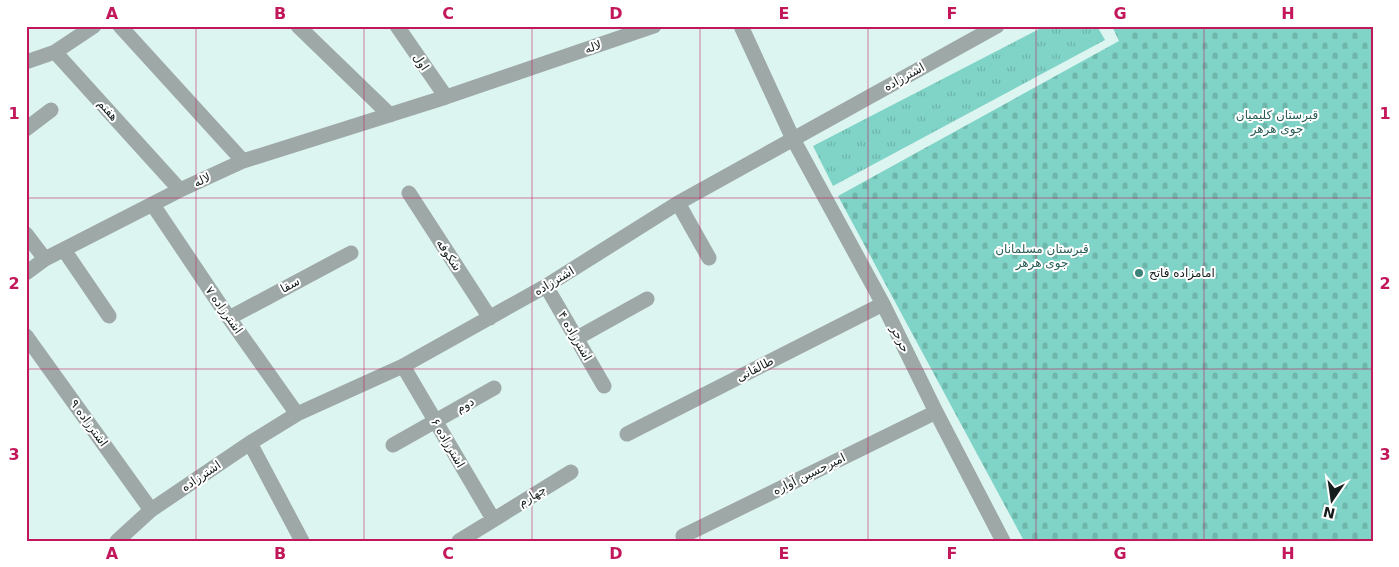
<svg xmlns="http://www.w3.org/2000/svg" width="1399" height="567" font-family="'DejaVu Sans','Noto Sans Arabic',sans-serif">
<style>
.grass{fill:url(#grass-tufts)}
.cemetery{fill:url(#cemetery-stones)}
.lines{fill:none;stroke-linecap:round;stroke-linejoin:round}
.minor{stroke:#9ea8a7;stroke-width:15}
.grid{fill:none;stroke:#c2185b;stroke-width:1;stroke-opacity:0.55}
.poi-dot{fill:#3c8279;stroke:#fff;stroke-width:2}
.labels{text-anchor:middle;stroke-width:4;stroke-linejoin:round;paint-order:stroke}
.street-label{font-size:12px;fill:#151e1d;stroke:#fff}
.park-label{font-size:12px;fill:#295e57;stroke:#fff}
.poi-label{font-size:12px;fill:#151e1d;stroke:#fff;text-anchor:start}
.neatline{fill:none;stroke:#c2185b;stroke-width:2}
.grid-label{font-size:16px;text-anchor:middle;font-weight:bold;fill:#c2185b}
</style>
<defs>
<pattern id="grass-tufts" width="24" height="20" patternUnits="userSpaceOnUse" patternTransform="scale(1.25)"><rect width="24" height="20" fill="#80d3c7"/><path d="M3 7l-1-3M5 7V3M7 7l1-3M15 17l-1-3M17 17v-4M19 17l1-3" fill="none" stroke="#6eb5aa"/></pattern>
<pattern id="cemetery-stones" width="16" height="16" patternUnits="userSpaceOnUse" patternTransform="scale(1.25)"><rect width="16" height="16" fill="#80d3c7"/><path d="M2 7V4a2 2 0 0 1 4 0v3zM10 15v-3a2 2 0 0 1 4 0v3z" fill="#6eb5aa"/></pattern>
</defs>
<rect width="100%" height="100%" fill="#ddf5f1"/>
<path class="grass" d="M1045 26H1097L1105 40 833 186 813 146Z"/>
<path class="cemetery" d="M1112 26H1373V541H1024L838 196 1119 41Z"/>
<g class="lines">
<path class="minor" d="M120 26 243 161
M298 26 390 115
M397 26 446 97
M741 26 793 139 883 304 936 412 1003 541
M55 52 94 26
M26 62 55 52 180 190
M26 129 51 110
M409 193 490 318
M678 203 709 258
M153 205 229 318 297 414
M26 234 45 259
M64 250 109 316
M26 273 45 259 180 190 243 161 446 97 654 26
M546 286 604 386
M229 318 351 253
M26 336 151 510
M577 338 647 299
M403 366 493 519
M627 434 883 304
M250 443 302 541
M393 445 494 388
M683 536 936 412
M117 541 151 510 250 443 297 414 403 366 546 286 678 203 997 26
M459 541 571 472"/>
</g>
<path class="grid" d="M196 26V541M364 26V541M532 26V541M700 26V541M868 26V541M1036 26V541M1204 26V541M26 198H1373M26 369H1373"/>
<circle class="poi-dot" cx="1139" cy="273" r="5"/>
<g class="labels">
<g class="street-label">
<text transform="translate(593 47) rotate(-19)" y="4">لاله</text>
<text transform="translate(421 62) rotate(56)" y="4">اول</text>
<text transform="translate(904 77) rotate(-29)" y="4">اشترزاده</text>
<text transform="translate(108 110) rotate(48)" y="4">هفتم</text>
<text transform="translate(202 180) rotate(-25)" y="4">لاله</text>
<text transform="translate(449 255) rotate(57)" y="4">شکوفه</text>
<text transform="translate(554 281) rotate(-31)" y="4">اشترزاده</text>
<text transform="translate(290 285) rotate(-28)" y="4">سقا</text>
<text transform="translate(224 310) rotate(55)" y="4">اشترزاده ۷</text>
<text transform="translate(575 336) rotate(60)" y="4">اشترزاده ۴</text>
<text transform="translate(900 339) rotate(64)" y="4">حرحر</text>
<text transform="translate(755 369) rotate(-27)" y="4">طالقانی</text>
<text transform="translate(465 405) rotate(-30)" y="4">دوم</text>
<text transform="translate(89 423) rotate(54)" y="4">اشترزاده ۹</text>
<text transform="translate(448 443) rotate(60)" y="4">اشترزاده ۶</text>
<text transform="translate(809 474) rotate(-26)" y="4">امیرحسین آواره</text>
<text transform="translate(201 476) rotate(-34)" y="4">اشترزاده</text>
<text transform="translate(532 496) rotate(-31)" y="4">چهارم</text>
</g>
<g class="park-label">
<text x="1277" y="119">قبرستان کلیمیان<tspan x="1277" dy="14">جوی هرهر</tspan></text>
<text x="1042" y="253">قبرستان مسلمانان<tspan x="1042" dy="14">جوی هرهر</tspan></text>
</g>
<g class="poi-label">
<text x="1149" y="277">امامزاده فاتح</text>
</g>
</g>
<rect width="1399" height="567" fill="none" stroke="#ffffff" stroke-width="55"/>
<g transform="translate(1332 500) rotate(193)" stroke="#ffffff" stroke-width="4" paint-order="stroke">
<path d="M0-4L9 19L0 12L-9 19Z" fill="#151e1d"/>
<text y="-8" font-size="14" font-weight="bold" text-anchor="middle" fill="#151e1d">N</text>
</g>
<rect x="28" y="28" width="1344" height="512" class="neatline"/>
<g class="grid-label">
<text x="112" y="19">A</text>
<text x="280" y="19">B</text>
<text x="448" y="19">C</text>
<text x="616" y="19">D</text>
<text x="784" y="19">E</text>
<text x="952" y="19">F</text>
<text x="1120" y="19">G</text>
<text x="1288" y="19">H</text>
<text x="14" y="119">1</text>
<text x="1385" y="119">1</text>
<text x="14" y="289">2</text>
<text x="1385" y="289">2</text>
<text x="14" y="460">3</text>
<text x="1385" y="460">3</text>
<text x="112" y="559">A</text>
<text x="280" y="559">B</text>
<text x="448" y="559">C</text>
<text x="616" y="559">D</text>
<text x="784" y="559">E</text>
<text x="952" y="559">F</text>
<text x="1120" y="559">G</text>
<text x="1288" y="559">H</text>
</g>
</svg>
